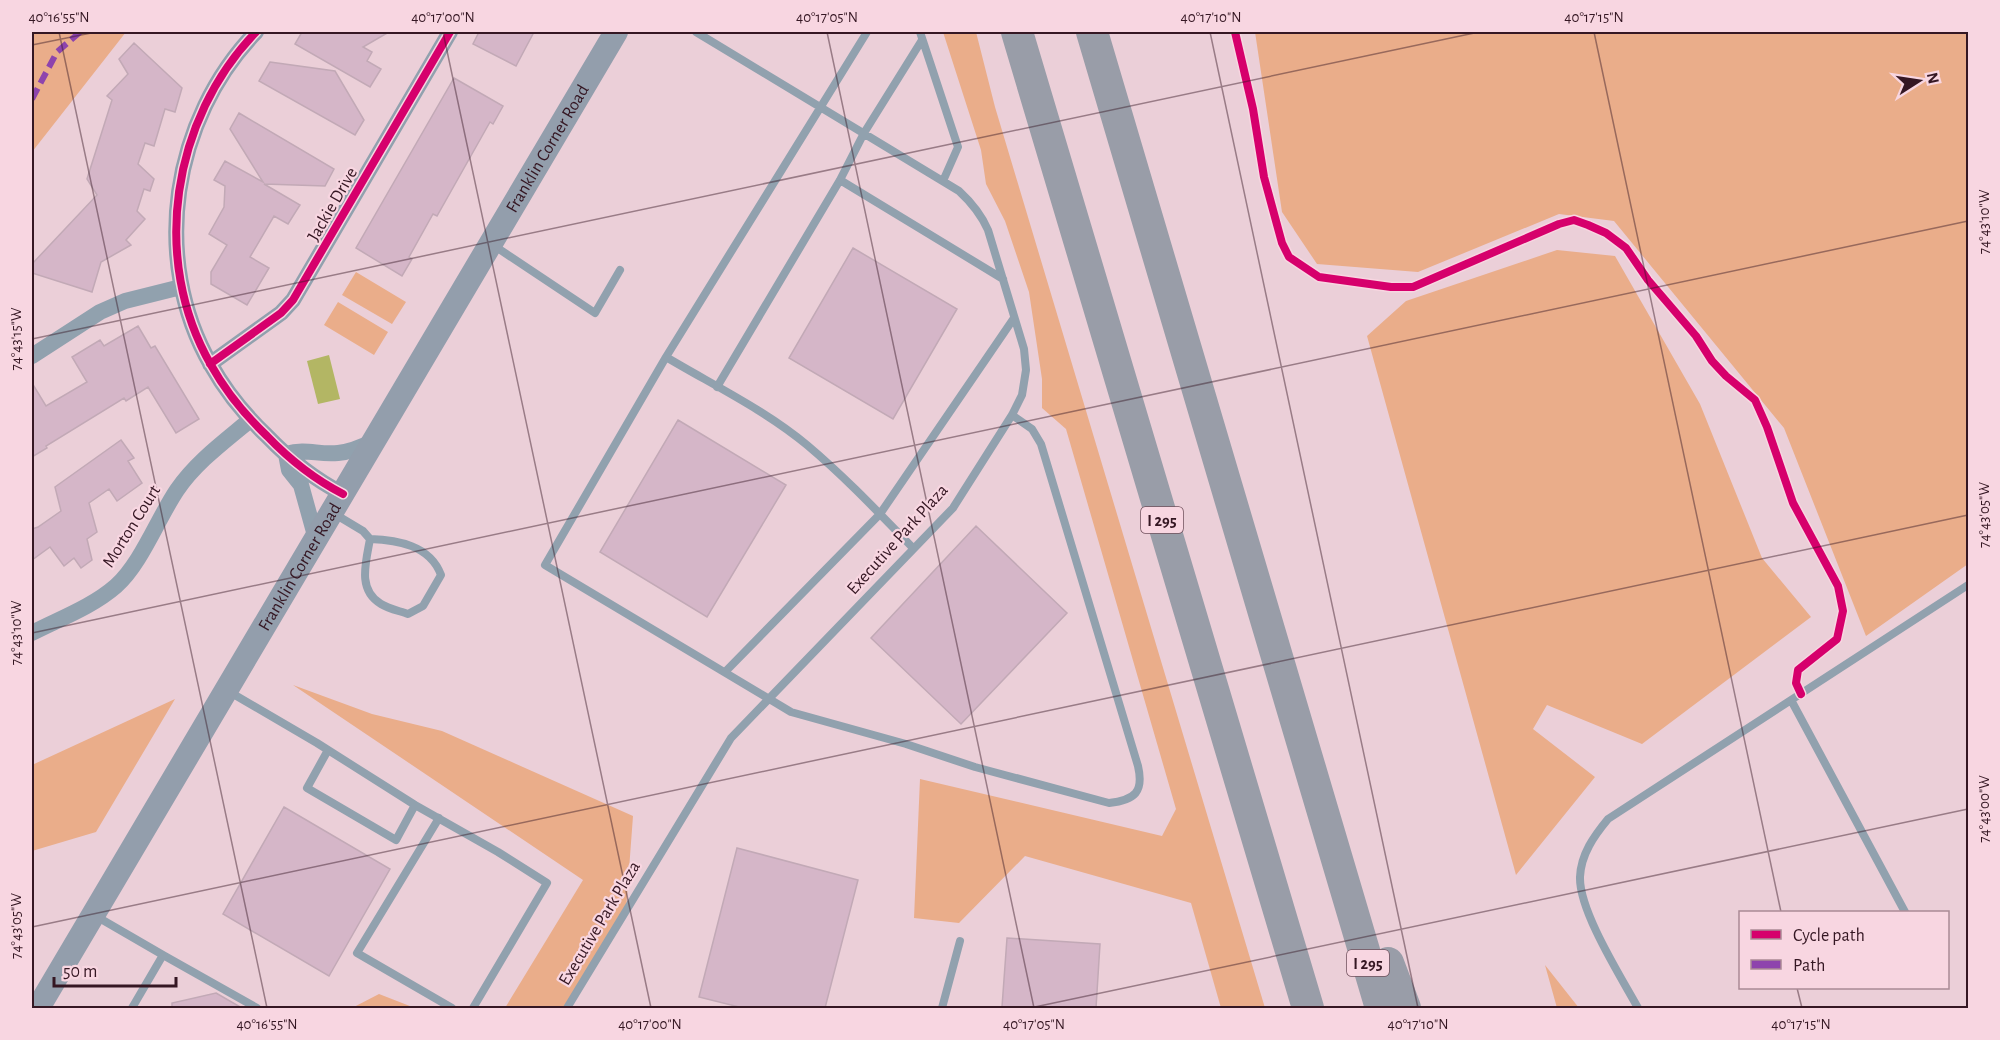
<svg xmlns="http://www.w3.org/2000/svg" width="2000" height="1040" font-family="'Alegreya Sans',sans-serif">
<style>
.green{fill:#eaad8a}
.water{fill:#b3b664}
.building{fill:#d5b6c8;stroke:#c2a9b6;stroke-width:1.5}
.lines{fill:none;stroke-linecap:round;stroke-linejoin:round}
.service{stroke:#91a1ae;stroke-width:8}
.minor{stroke:#91a1ae;stroke-width:16}
.secondary{stroke:#939eac;stroke-width:24}
.motorway{stroke:#999da8;stroke-width:32}
.quiet{stroke:#8e44ad;stroke-width:6;stroke-dasharray:12 6;stroke-linecap:butt}
.cycleway-casing{stroke:#f8d6e1;stroke-width:11}
.cycleway{stroke:#d6006c;stroke-width:8}
.ticks{fill:none;stroke:#351723;stroke-width:1.5;stroke-opacity:0.45}
.labels{text-anchor:middle;stroke-width:4.5;stroke-linejoin:round;paint-order:stroke}
.shield{fill:#f8d6e1;stroke:#70505c;stroke-width:1.5}
.shield-label{font-size:16px;font-weight:bold;fill:#351723}
.street-label{font-size:18px;fill:#351723;stroke:#f8d6e1}
.neatline{fill:none;stroke:#351723;stroke-width:2}
.ticks-label{font-size:15px;text-anchor:middle;fill:#351723}
</style>
<rect width="100%" height="100%" fill="#ebcfd8"/>
<path class="green" d="M32 32H126L32 152Z
M943 32H976L995 107 1265 1008H1221L1191 903 1025 856 959 923 914 918 920 779 1162 836 1176 809 1066 429 1042 408V379L1029 292 1005 221 986 184 981 150Z
M1255 32H1968V564L1866 636 1784 428 1614 221 1559 214 1418 272 1317 264 1282 212Z
M1557 250 1615 256 1700 404 1762 558 1811 617 1642 744 1547 705 1533 729 1595 777 1516 875 1367 336 1406 301Z
M356 272 406 302 392 324 342 295Z
M338 302 388 332 374 355 324 325Z
M293 685 372 714 442 731 633 816 626 910 563 1008H505L583 880Z
M175 699 96 832 32 851V765Z
M1545 965 1579 1008H1557Z
M379 994 415 1008H352Z"/>
<path class="water" d="M329 355 340 399 318 404 307 361Z"/>
<path class="building" d="M302 32H389L363 47 372 52 367 61 381 69 370 87 295 44Z
M479 32H534L516 66 473 44Z
M134 43 182 88 175 112 165 109 154 146 145 143 138 164 154 179 150 191 144 189 137 211 145 219 126 240 131 245 101 262 92 292 32 273V264L97 195 87 179 112 100 107 96 128 74 119 59Z
M270 62 335 71 364 120 355 135 259 81Z
M454 78 503 106 493 124 490 122 437 216 433 214 409 257 412 259 402 276 356 248Z
M239 113 334 169 325 186 264 184 300 205 288 224 274 216 250 257 269 268 247 305 211 284V272L227 245 209 234 224 207 225 186 214 180 225 161 263 182 230 129Z
M853 248 957 309 893 419 789 358Z
M138 326 151 348 155 346 199 419 176 433 148 387 126 401 124 398 46 446 47 448 32 457V383L46 406 87 382 72 357 100 340 104 346Z
M678 420 786 485 707 617 600 552Z
M121 440 134 458 128 461 142 483 117 501 109 489 89 503 97 532 87 539 92 560 81 568 74 558 64 566 50 547 32 560V529L38 527 61 511 55 487Z
M976 526 1067 613 961 724 871 638Z
M284 807 390 869 329 976 223 914Z
M737 848 858 880 825 1008H743L699 997Z
M1007 938 1100 944 1096 1008 1002 1007Z
M216 993 242 1008H172V1003Z"/>
<g class="lines">
<path class="service" d="M867 32 666 357 545 565 791 712 906 744 975 767 1109 803C1135 800 1144 792 1138 766L1041 444 1032 429 1012 415
M920 32 958 147 943 181
M840 180 1003 279
M493 245 595 313 620 270
M666 357C713 385 765 410 807 445 845 477 879 513 913 548
M717 387 840 180 864 133 922 40
M333 513 363 531 370 539C397 540 430 545 441 575L423 606 408 614C400 611 389 609 381 604 357 590 366 562 370 539
M725 672 880 514 1014 318
M228 691 317 743 415 805 498 852 547 883 473 1008
M1791 700 1905 912
M328 750 307 788 396 840 415 805
M439 818 357 953 452 1008
M94 915 163 955 132 1008
M163 955 257 1008
M567 1008 731 738 953 508 1012 415 1022 395 1026 370 1024 349 988 230C981 214 972 203 959 191L696 32
M942 1008 960 941
M1638 1008C1621 977 1579 911 1580 877 1581 854 1594 836 1608 819L1968 585"/>
<path class="minor" d="M256 32C172 119 150 259 211 365 226 392 245 415 267 436 290 460 314 479 343 494
M32 356 100 312 125 301 181 287
M210 364 281 313 293 300 450 32
M316 539 301 485 289 470 286 454C307 448 317 455 338 453 350 452 362 447 374 441
M32 633C59 619 92 607 116 586 141 564 158 518 177 490 196 462 225 441 250 420"/>
<path class="secondary" id="s1" d="M38 1008 616 32"/>
<path class="motorway" d="M1017 32 1308 1008
M1092 32 1381 1008
M1388 963 1405 1008"/>
<path class="quiet" d="M32 99 57 52 80 32"/>
<g class="cycleway-casing">
<path id="cycleway" d="M256 32C172 119 150 259 211 365 226 392 245 415 267 436 290 460 314 479 343 494
M1235 32 1253 109 1264 177 1282 243 1289 257 1319 277 1391 287H1413L1559 224 1574 220 1588 225 1606 233 1626 248 1648 280 1696 336 1712 361 1726 376 1755 400 1767 427 1793 503 1838 586 1843 611 1837 639 1798 670 1796 683 1801 694
M210 364 281 313 293 300 450 32"/>
</g>
<use href="#cycleway" class="cycleway"/>
</g>
<path class="ticks" d="M59 32 267 1008M443 32 651 1008M827 32 1034 1008M1210 32 1418 1008M1594 32 1781 912M32 45 96 32M32 339 1479 32M32 633 1968 221M32 927 1968 515M1797 988 1802 1008M1030 1008 1968 809"/>
<g class="labels">
<g class="shield">
<rect x="1141" y="507" width="42" height="26" rx="4.5"/>
<rect x="1347" y="950" width="42" height="26" rx="4.5"/>
</g>
<g class="shield-label">
<text x="1162" y="526">I 295</text>
<text x="1368" y="969">I 295</text>
</g>
<g class="street-label">
<text dy="6" stroke="none"><textPath href="#s1" startOffset="999">Franklin Corner Road</textPath></text>
<text transform="translate(332 204) rotate(-60)" y="6">Jackie Drive</text>
<text transform="translate(131 526) rotate(-58)" y="6">Morton Court</text>
<text transform="translate(897 539) rotate(-48)" y="6">Executive Park Plaza</text>
<text dy="6" stroke="none"><textPath href="#s1" startOffset="513">Franklin Corner Road</textPath></text>
<text transform="translate(599 923) rotate(-59)" y="6">Executive Park Plaza</text>
</g>
</g>
<rect width="2000" height="1040" fill="none" stroke="#f8d6e1" stroke-width="66"/>
<rect x="1739" y="911" width="210" height="78" fill="#f8d6e1" stroke="#aa8a95" stroke-width="1.5"/>
<rect x="1751" y="930" width="30" height="9" fill="#d6006c" stroke="#aa8a95" stroke-width="1.5"/>
<text x="1793" y="941" font-size="18" fill="#351723">Cycle path</text>
<rect x="1751" y="960" width="30" height="9" fill="#8e44ad" stroke="#aa8a95" stroke-width="1.5"/>
<text x="1793" y="971" font-size="18" fill="#351723">Path</text>
<g transform="translate(1919 81) rotate(78)" stroke="#f8d6e1" stroke-width="4.5" paint-order="stroke">
<path d="M0-4.5L10 22L0 15L-10 22Z" fill="#351723"/>
<text y="-9" font-size="16" font-weight="bold" text-anchor="middle" fill="#351723">N</text>
</g>
<path d="M54 977v9h122v-9" fill="none" stroke="#351723" stroke-width="3"/>
<text x="63" y="977" font-size="18" fill="#351723" stroke="#f8d6e1" stroke-width="4.5" paint-order="stroke">50 m</text>
<rect x="33" y="33" width="1934" height="974" class="neatline"/>
<g class="ticks-label">
<text x="59" y="22">40°16'55"N</text>
<text x="443" y="22">40°17'00"N</text>
<text x="827" y="22">40°17'05"N</text>
<text x="1211" y="22">40°17'10"N</text>
<text x="1594" y="22">40°17'15"N</text>
<text transform="translate(1984 222) rotate(-90)" y="5">74°43'10"W</text>
<text transform="translate(16 339) rotate(-90)" y="5">74°43'15"W</text>
<text transform="translate(1984 515) rotate(-90)" y="5">74°43'05"W</text>
<text transform="translate(16 633) rotate(-90)" y="5">74°43'10"W</text>
<text transform="translate(1984 809) rotate(-90)" y="5">74°43'00"W</text>
<text transform="translate(16 926) rotate(-90)" y="5">74°43'05"W</text>
<text x="267" y="1029">40°16'55"N</text>
<text x="650" y="1029">40°17'00"N</text>
<text x="1034" y="1029">40°17'05"N</text>
<text x="1418" y="1029">40°17'10"N</text>
<text x="1801" y="1029">40°17'15"N</text>
</g>
</svg>
